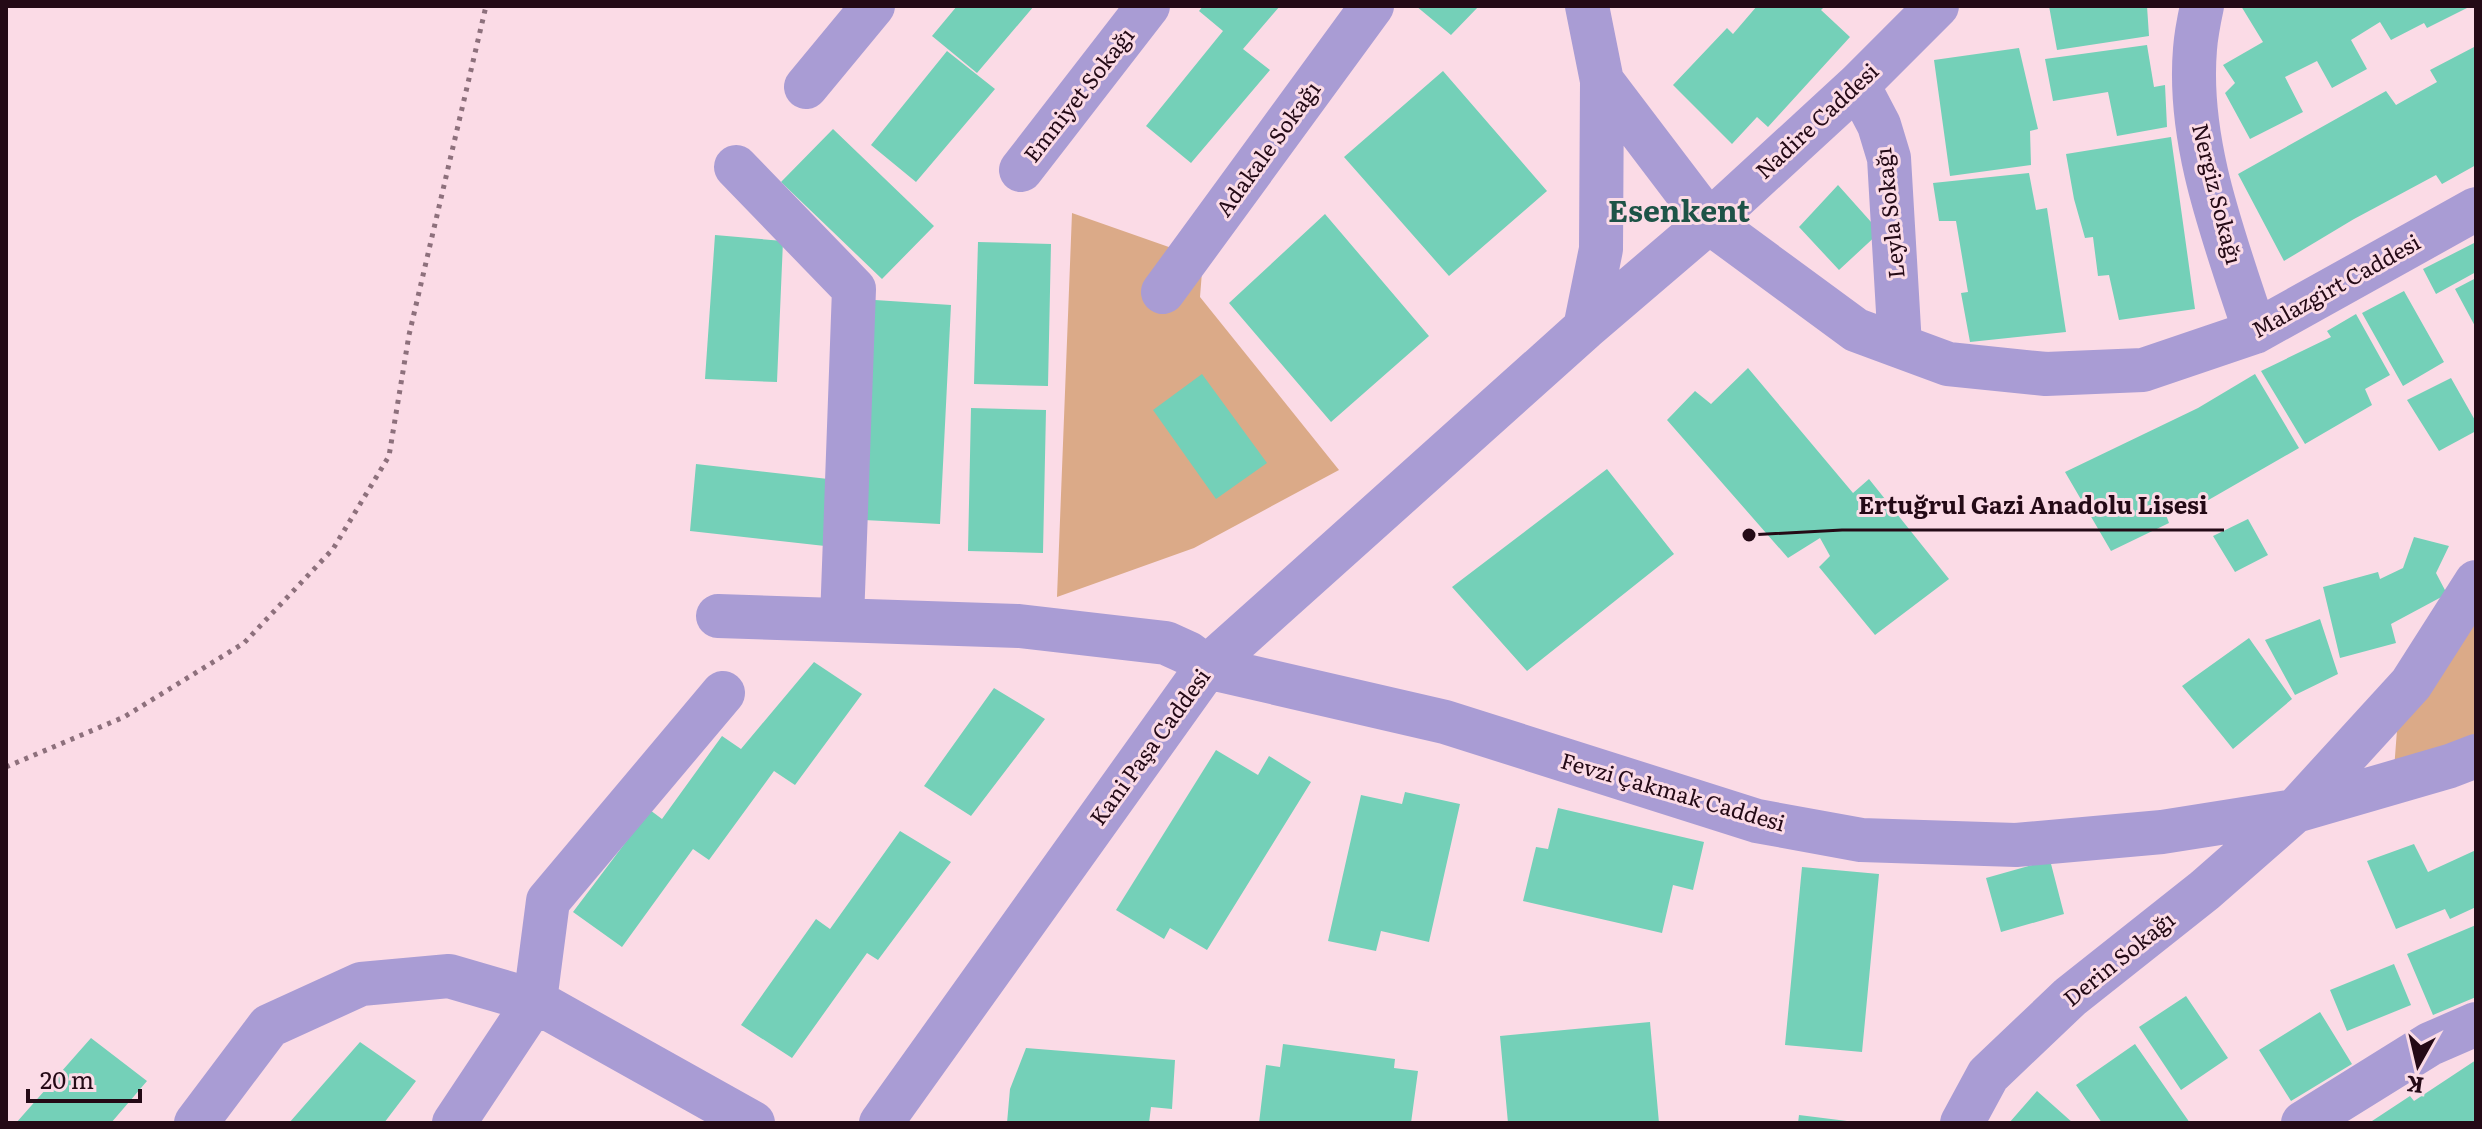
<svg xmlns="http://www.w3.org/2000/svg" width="2482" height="1129" font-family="Literata,serif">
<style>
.green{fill:#dbaa88}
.building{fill:#74d0b8}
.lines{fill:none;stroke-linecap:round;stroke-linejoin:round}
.path{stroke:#8d707c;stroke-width:5;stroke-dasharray:4 6;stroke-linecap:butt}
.minor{stroke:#a99cd4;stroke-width:44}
.labels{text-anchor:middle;stroke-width:6;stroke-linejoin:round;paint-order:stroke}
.street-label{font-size:22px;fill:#240a16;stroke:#fbdbe6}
.district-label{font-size:30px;font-weight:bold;fill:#1e5347;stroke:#fbdbe6}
.leader{fill:none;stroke:#240a16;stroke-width:3}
.callout-dot{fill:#240a16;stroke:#fbdbe6;stroke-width:3}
.callout-label{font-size:24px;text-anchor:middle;font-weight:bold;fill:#240a16;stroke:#fbdbe6;stroke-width:6;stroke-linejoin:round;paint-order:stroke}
</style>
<rect width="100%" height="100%" fill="#fbdbe6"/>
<path class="green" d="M1072 213 1203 259 1200 297 1339 470 1194 548 1057 597Z
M2476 606V748L2394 770 2397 730Z"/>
<path class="building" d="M957 6H1034L977 73 932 36Z
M1203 6H1280L1243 49 1270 70 1191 163 1146 126 1223 31 1199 11Z
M1416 6H1479L1451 35Z
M1757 6H1825L1821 10 1850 37 1768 127 1757 117 1732 144 1673 85 1727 28 1733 34Z
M2049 6H2147L2149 36 2057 50Z
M2241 6H2471L2427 28 2424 23 2391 40 2380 22 2351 40 2367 69 2332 88 2317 61 2285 77 2303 112 2250 139 2225 93 2235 83 2223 65 2263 42Z
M2147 45 2154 87 2165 85 2167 127 2117 136 2108 92 2053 101 2045 59Z
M2476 46V165L2442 184 2436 175 2354 219 2284 261 2238 174 2386 91 2396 105 2437 82 2430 70Z
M2019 48 2038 129 2030 131 2031 165 1950 176 1934 60Z
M947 51 995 89 916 182 871 145Z
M1443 71 1547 191 1449 276 1344 157Z
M833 129 934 226 882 279 781 182Z
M2171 137 2195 309 2119 320 2109 275 2098 276 2093 237 2085 238 2074 199 2066 154Z
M2029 173 2036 210 2047 208 2066 332 1970 342 1961 293 1968 292 1956 221H1939L1933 183Z
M1838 185 1880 232 1839 270 1799 227Z
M1325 214 1429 336 1331 422 1229 303Z
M715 235 783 241 777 382 705 379Z
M978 242 1051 244 1048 386 974 384Z
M2476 242V272L2436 294 2423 269Z
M2476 278V328L2455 289Z
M2404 291 2444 362 2403 386 2362 313Z
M875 300 951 305 940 524 864 520Z
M2356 314 2390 375 2365 389 2372 405 2305 444 2261 371 2331 337 2327 331Z
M1748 368 1853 493 1869 479 1949 579 1875 635 1819 567 1830 556 1820 538 1788 558 1667 420 1695 391 1711 404Z
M1202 374 1267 463 1216 499 1153 410Z
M2255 374 2299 448 2205 502 2201 496 2166 515 2169 523 2111 551 2065 472 2198 408Z
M2451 378 2476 422V431L2439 451 2407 400Z
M971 408 1046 410 1043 553 968 551Z
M696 464 837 480 834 547 690 531Z
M1607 469 1674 554 1527 671 1452 587Z
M2248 519 2268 555 2235 572 2213 536Z
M2414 537 2449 546 2436 573 2447 594 2391 624 2396 643 2340 658 2323 587 2378 572 2380 579 2403 568Z
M2320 619 2338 674 2295 695 2265 640Z
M2249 638 2292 699 2233 749 2182 686Z
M814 662 862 694 795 785 774 771 709 860 693 849 622 947 573 912 650 810 662 819 722 736 741 749Z
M994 688 1045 719 971 816 924 786Z
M1216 750 1258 775 1269 756 1311 782 1207 950 1170 928 1164 939 1116 910Z
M1405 792 1460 804 1429 942 1381 931 1376 951 1328 941 1361 795 1402 804Z
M1558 808 1704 842 1693 890 1673 885 1662 933 1523 901 1536 847 1548 849Z
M900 831 951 862 878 960 867 953 792 1058 741 1025 816 919 830 929Z
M2414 844 2428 872 2476 850V907L2450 919 2445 909 2396 929 2367 861Z
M2050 860 2064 914 2001 932 1986 878Z
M1802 867 1879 874 1862 1052 1785 1045Z
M2476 925V997L2433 1015 2407 954Z
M2394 964 2411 1005 2347 1031 2330 990Z
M2186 996 2228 1058 2181 1090 2139 1027Z
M2320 1012 2352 1064 2291 1101 2259 1050Z
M1650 1022 1659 1123H1508L1500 1036Z
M91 1038 147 1081 111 1123H16Z
M360 1042 416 1081 384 1123H289Z
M1283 1044 1395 1059 1394 1068 1418 1071 1411 1123H1259L1266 1065 1280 1067Z
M2135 1044 2190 1123H2102L2076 1085Z
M1026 1048 1175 1060 1172 1109 1151 1107 1149 1123H1007L1010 1089Z
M2476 1060V1123H2369L2410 1096 2414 1101Z
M2037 1091 2073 1123H2009Z
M1799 1115 1847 1121V1123H1798Z"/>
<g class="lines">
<path class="path" d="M6 767 124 717 244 643 333 549 389 456 409 335 486 6"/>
<path class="minor" d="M1587 6 1602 81 1709 222 1856 330 1948 364 2046 374 2143 370 2255 332 2476 209
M2202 6C2199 20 2196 35 2195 49 2187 145 2226 242 2255 332
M1858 85 1879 125 1889 158 1900 346
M806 87 873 6
M736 167 854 289 842 620
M1021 170 1148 6
M1163 292 1372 6
M1585 328 1601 249 1602 81
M718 616 1019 626 1166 643 1188 653 1207 667 1445 722 1757 821 1861 840 2016 845 2162 832 2295 811 2450 766 2476 756
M196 1123 269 1026 361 984 449 976 535 1001 548 901 723 693
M454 1123 535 1001 753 1123
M881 1123 1207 667 1585 328 1709 222 1858 85 1937 6
M1962 1123 1988 1075 2070 997 2205 890 2295 811 2411 684 2476 582
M2303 1123 2430 1044 2476 1024"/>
</g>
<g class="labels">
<g class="street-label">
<text transform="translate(1079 95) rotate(-52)" y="8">Emniyet Sokağı</text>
<text transform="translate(1817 121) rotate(-43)" y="8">Nadire Caddesi</text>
<text transform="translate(1268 149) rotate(-54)" y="8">Adakale Sokağı</text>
<text transform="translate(2217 194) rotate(76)" y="8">Nergiz Sokağı</text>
<text transform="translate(1890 213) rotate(-96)" y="8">Leyla Sokağı</text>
<text transform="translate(2336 286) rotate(-29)" y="8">Malazgirt Caddesi</text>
<text transform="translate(1150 747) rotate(-54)" y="8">Kani Paşa Caddesi</text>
<text transform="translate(1673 792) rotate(16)" y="8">Fevzi Çakmak Caddesi</text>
<text transform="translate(2119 959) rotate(-39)" y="8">Derin Sokağı</text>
</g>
<g class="district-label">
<text x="1679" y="222">Esenkent</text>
</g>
</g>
<path class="leader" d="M1749 535L1842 530H2224"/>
<circle class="callout-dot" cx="1749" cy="535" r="8"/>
<g class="callout-label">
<text x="2033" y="514">Ertuğrul Gazi Anadolu Lisesi</text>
</g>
<rect width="2482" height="1129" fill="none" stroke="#240a16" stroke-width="16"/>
<g transform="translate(2418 1065) rotate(188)" stroke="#fbdbe6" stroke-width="6" paint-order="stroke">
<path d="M0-6L14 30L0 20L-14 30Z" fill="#240a16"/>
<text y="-12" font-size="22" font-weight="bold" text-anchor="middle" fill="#240a16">K</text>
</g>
<path d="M28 1089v12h112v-12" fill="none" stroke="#240a16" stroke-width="4"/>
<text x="40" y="1089" font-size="24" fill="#240a16" stroke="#fbdbe6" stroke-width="6" paint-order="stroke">20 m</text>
</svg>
